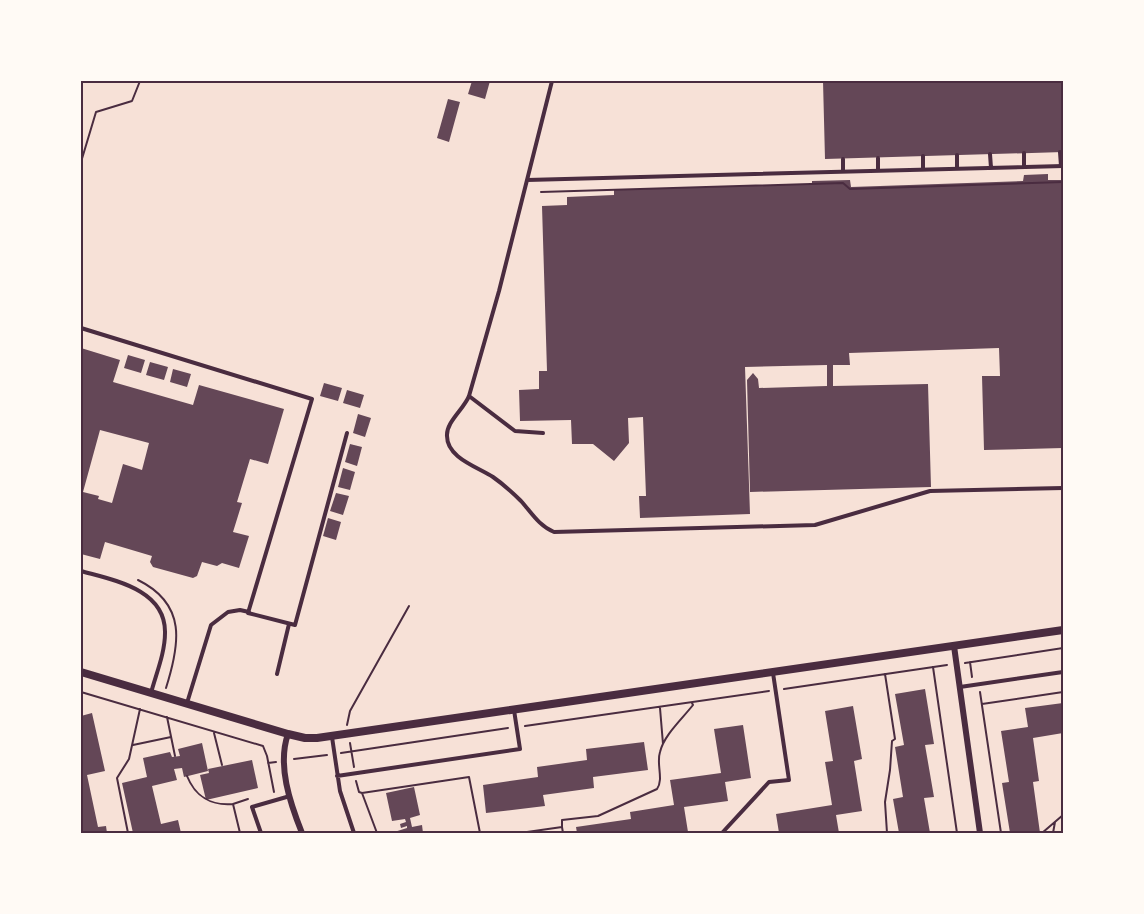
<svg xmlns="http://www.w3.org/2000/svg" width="1144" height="914" font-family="Merriweather,serif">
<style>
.building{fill:#644757;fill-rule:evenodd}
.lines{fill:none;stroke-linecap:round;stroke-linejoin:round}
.path{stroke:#4a2c40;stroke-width:2}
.service{stroke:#4a2c40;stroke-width:4}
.minor{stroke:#4a2c40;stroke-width:6}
.tertiary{stroke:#4a2c40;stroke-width:8}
.neatline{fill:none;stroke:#4a2c40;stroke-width:2}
</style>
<rect width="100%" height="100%" fill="#f7e1d7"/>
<path class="building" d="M472 81H490L485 99 468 94Z
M823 81H1063V152L825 159Z
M448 99 460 102 449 142 437 138Z
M1048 174V180H1063V448L984 450 982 376H1000L999 348 849 353 850 365H833V386L928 384 931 487 750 492 747 380 753 373 758 379 759 388 827 386V365L745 367 750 514 640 518 639 496H646L643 417 628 418 629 443 614 461 593 444H572L571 420 520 421 519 390 539 389V371H547L542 206 567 205V197L614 195V190L812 184V181L850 180 851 187 1023 181 1024 175Z
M81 348 120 360 113 382 193 405 199 385 284 409 268 464 250 459 237 502 242 503 233 532 249 536 239 568 222 563 217 566 202 562 197 576 193 578 153 567 150 562 152 556 105 542 100 559 81 554ZM100 430 149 443 142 470 123 464 112 503 98 499 99 496 83 492Z
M128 355 145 360 141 373 124 368Z
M150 362 168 367 164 380 146 375Z
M173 369 191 374 187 387 170 382Z
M324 383 342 388 338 401 320 396Z
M347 390 364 395 360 408 343 403Z
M358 414 371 418 365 437 353 433Z
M350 444 362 447 357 466 345 462Z
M343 468 355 472 350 490 338 487Z
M336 493 349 496 343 515 330 511Z
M328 518 341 522 336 540 323 536Z
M925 689 934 744 925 745 934 797 924 798 930 833H899L893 799 903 797 895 747 904 745 895 694Z
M1063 703V733L1033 738 1039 781 1033 782 1040 833H1010L1002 783 1009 782 1001 731 1028 727 1025 708Z
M853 706 862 759 854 761 862 811 836 815 839 833H779L776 814 832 805 825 762 833 761 825 711Z
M92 713 105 771 87 775 98 827 106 826 107 833H81V716Z
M743 725 751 778 725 782 728 801 684 807 688 832 577 833 576 827 631 819 630 812 674 805 670 780 721 773 714 729Z
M644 742 648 770 593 777 594 788 543 795 545 806 486 813 483 785 538 777 537 767 587 760 586 749Z
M202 743 208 771 184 777 182 768 174 769 177 780 152 786 161 824 178 820 181 833H153V831L133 833 122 783 147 777 143 758 170 752 172 757 180 756 178 749Z
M252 760 258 788 206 800 200 775 209 773 208 769Z
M414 787 420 815 410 818 412 827 422 825 423 833H391L407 828V826L401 828 400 824 406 822 405 819 392 821 386 793Z"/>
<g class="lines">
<path class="path" d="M81 162 96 112 132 101 140 81
M541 192 843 183 850 189 1063 182
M138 580C187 604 180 644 166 688
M970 662 972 677
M965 663 1063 648
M933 667 957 833
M885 674 895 739 892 741 890 770 885 802 887 833
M784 689 947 665
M81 692 263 746 267 756 274 792
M980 692 1001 833
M982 704 1063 692
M660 708 663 744
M167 717 175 756
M347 725 350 711 409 606
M525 726 769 691
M214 733 222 765
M350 743 354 767
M133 745 171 737
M341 753 508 728
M294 759 327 755
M268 763 276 762
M187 776C195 796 211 806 233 804
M356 781 359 792 362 793 377 833
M362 793 469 777 480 833
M562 827V820L598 816 657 789C664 779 656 764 660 752 664 735 682 719 693 705L692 703
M128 833 117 778 129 759 140 709
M240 833 233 804 248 799
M520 833 562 827 563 833
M1042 833 1063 815
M1053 833 1055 822"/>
<path class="service" d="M552 81 499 291 469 396C464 409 446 422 447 436 447 458 478 467 493 477 503 484 512 492 521 501 531 512 539 526 554 532L815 525 930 491 1063 488
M1060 152 1061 166
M1024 153V167
M990 154 991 168
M957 155V168
M923 156V169
M878 158V170
M843 159V171
M527 180 1063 166
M81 328 312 399 248 613 295 625 347 433
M469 396 515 431 543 433
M81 571C113 580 166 589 165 633 165 653 156 674 151 693
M277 674 289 624
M960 687 1063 672
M187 703 211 625 228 612 240 610 249 612
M332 737 340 791 354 833
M337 776 520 749 514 710
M261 833 252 807 290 796
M722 833 769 782 789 780 773 673"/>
<path class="minor" d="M954 646 980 833
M288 734C277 765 290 803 302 833"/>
<path class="tertiary" d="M81 672 288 734 305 738H317L1063 630"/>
</g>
<rect width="1144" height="914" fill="none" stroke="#fffaf5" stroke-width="165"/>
<rect x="82" y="82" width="980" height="750" class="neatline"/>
</svg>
